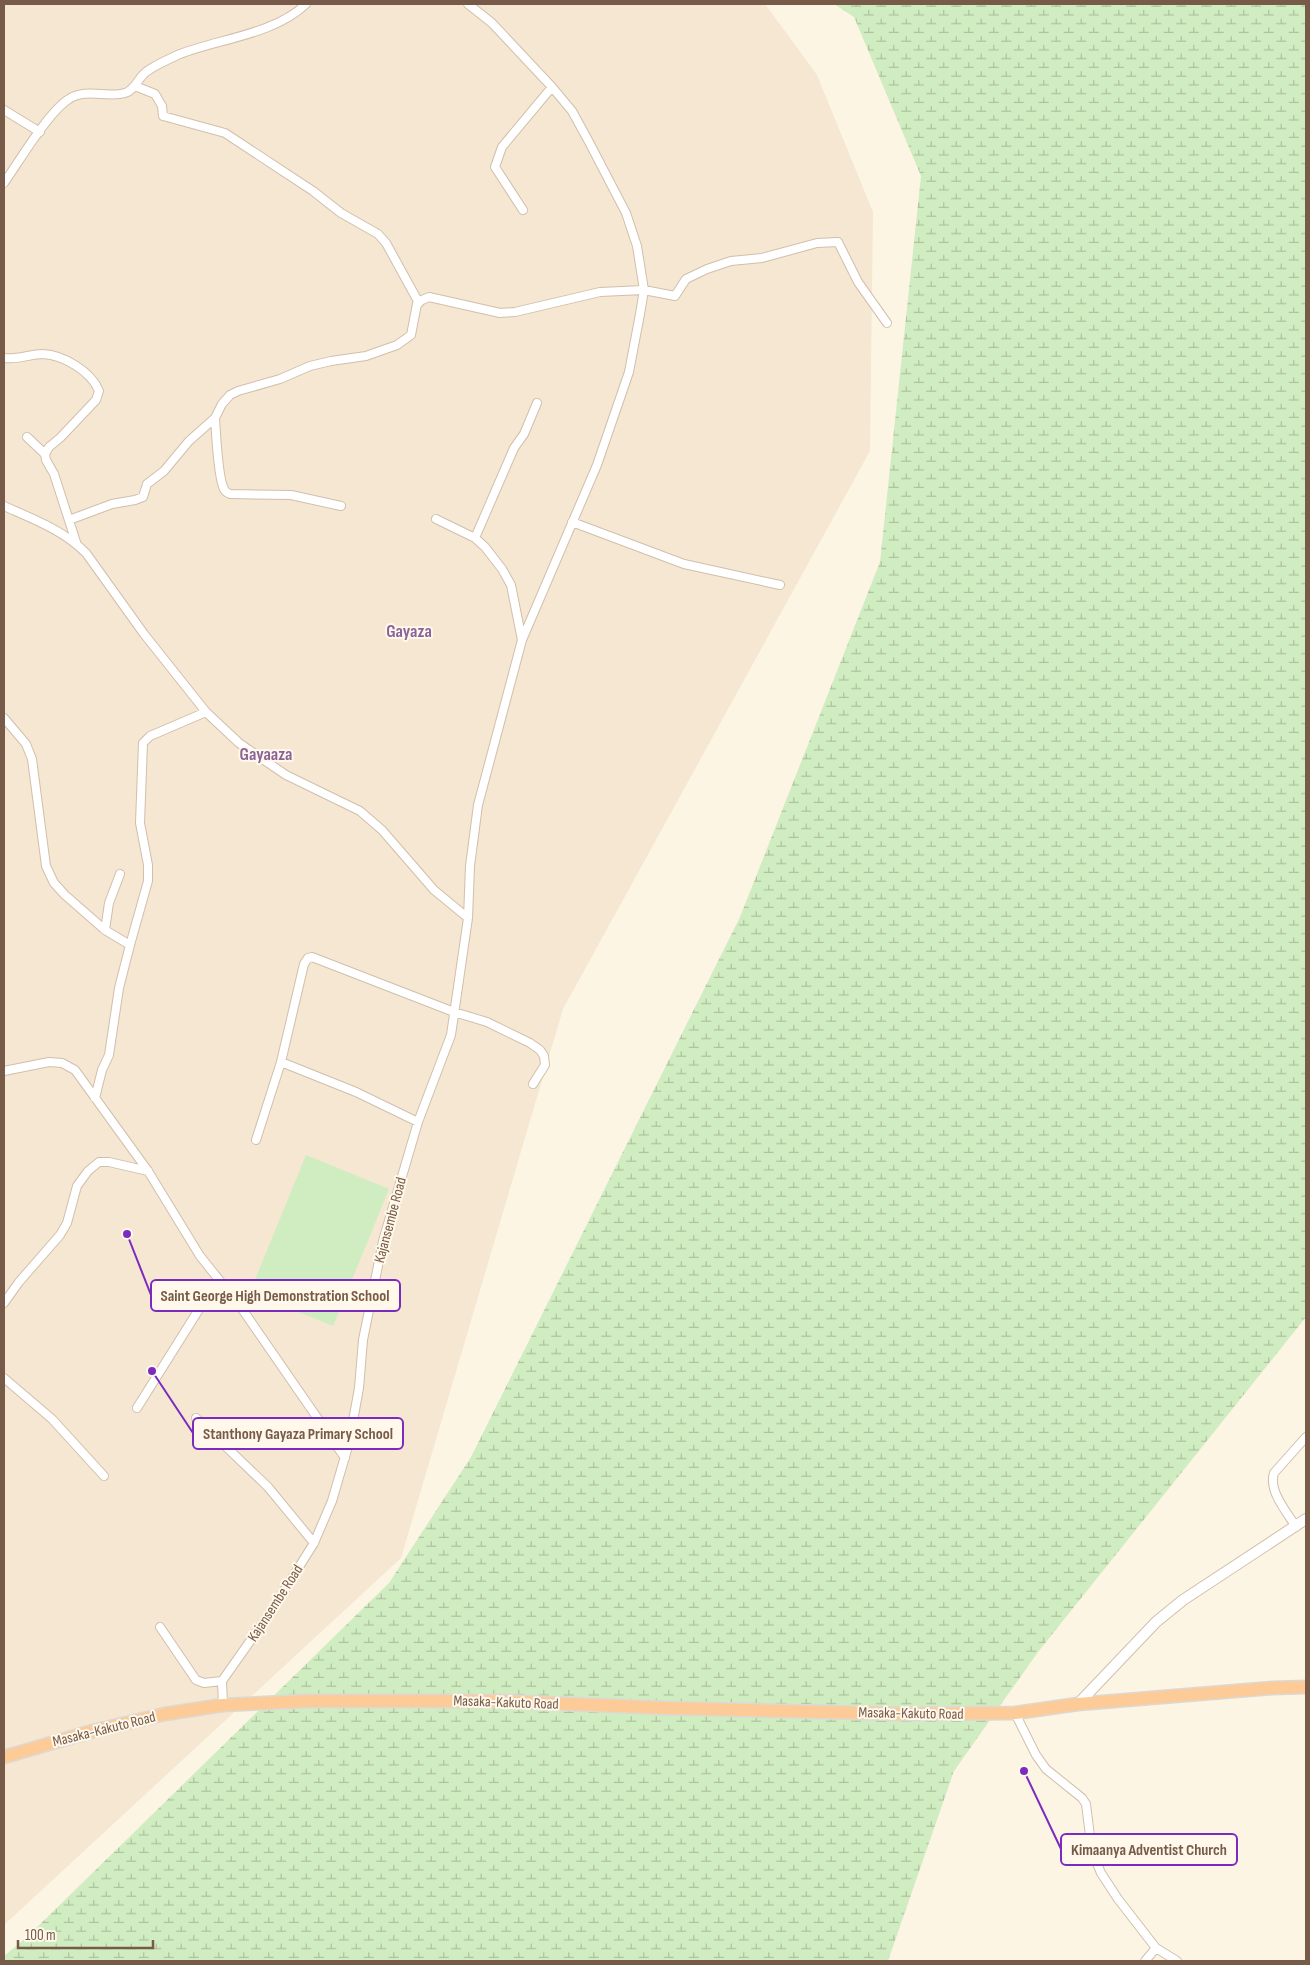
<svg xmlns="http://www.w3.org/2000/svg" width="1310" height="1965" font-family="'Sofia Sans Condensed',sans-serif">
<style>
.residential{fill:#f5e7d1}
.wetland{fill:url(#wetland-marsh)}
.park{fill:#d0ecc1}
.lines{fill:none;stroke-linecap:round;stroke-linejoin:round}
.minor-casing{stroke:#d1bfac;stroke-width:10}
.tertiary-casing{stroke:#d1bfac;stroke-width:12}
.trunk-casing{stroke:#ded8d3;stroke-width:15}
.minor{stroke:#fff;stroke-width:8}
.tertiary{stroke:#fff;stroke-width:10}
.trunk{stroke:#fdcb98;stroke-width:12}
.labels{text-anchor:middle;stroke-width:4;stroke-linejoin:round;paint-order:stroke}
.street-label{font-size:15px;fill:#775b48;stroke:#fff8eb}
.quarter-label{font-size:18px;font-weight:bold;fill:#8b639b;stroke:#fff8eb}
.leader{fill:none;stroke:#7b2cbf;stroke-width:2}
.callout-dot{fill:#7b2cbf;stroke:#fff8eb;stroke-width:2}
.callout{fill:#fff8eb;stroke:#7b2cbf;stroke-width:2}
.callout-label{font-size:16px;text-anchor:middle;font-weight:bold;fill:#775b48}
</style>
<defs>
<pattern id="wetland-marsh" width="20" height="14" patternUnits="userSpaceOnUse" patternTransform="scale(1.25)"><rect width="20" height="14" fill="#d0ecc1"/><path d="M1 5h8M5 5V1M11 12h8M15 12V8" fill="none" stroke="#aec29f"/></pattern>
</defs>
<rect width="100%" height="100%" fill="#fdf5e3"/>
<path class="residential" d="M4 4H765L817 75 873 212 870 451 563 1009 401 1558 4 1925Z"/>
<path class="wetland" d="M834 4H1306V1317L1038 1652 954 1771 888 1961H4V1956L27 1937 389 1583 471 1457 740 917 880 562 921 176 854 17Z"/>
<path class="park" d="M306 1155 389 1189 333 1326 250 1292Z"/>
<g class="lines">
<g class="minor-casing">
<path id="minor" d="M135 86 155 94 162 106 163 116 225 133 313 191 341 213 378 234 386 243 419 303
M4 110 40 132
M4 183C18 163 49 111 69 99 86 88 107 98 125 93 135 90 138 78 146 72 155 65 169 59 180 54 219 39 275 34 306 4
M523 210 495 167 502 147 552 87
M4 358C17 360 30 354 43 354 63 355 91 371 99 391L96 400 60 438 49 447 45 454 46 460 54 474 76 542
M215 418C216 433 218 478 224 489 225 492 228 493 230 494L291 495 341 506
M27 437 45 454
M4 506C33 519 63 530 86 553L144 634 206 712 239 743 286 775 360 811 382 830 434 890 468 918
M436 519 475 538 485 547 502 569 511 585 522 640
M69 520 112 504 135 500 143 497 147 484 164 471 189 441 215 418 222 404 230 395 238 391 280 379 310 366 331 361 366 356 397 345 411 335 417 304 422 300 429 297 500 313 515 312 600 292 644 290 675 296 686 279 707 269 731 261 762 258 817 243 838 242 858 282 887 323
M572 522 684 564 780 585
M475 538 514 448 524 434 537 403
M4 718 26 744 32 759 46 866 54 883 65 895 105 930 130 945 119 988 109 1055 102 1070 95 1098
M105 930 109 903 120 874
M130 945 148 881V865L140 823 143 743 150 736 206 712
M281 1062 356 1092 418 1122
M4 1071 49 1062 62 1063 75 1070 148 1171 200 1256 240 1306 345 1458
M256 1140 281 1062 304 964 308 958 312 957 454 1012 487 1022 530 1043 540 1050 544 1056 545 1065 533 1084
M4 1303 19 1282 60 1235 67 1223 77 1186 88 1171 99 1162H109L148 1171
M4 1378 52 1419 104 1476
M137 1408 218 1279
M196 1418 268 1487 314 1543
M1296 1527C1287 1512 1268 1491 1274 1473L1306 1437
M160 1627 196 1680 204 1683 222 1681
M223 1705 222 1681 272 1610 314 1543 332 1501 349 1443 359 1388 363 1340 383 1241 418 1122 451 1035 468 918 470 866 478 805 522 640 597 465 629 372 640 314 644 290 637 246 626 213 589 142 572 111 552 87 492 23 468 4
M1015 1713 1036 1755 1046 1769 1082 1798 1086 1804 1092 1852 1101 1873 1118 1899 1156 1948 1177 1961
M1145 1961 1156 1948"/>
</g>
<g class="tertiary-casing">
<path id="tertiary" d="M1078 1704 1156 1622 1183 1600 1306 1519"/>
</g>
<g class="trunk-casing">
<path id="trunk" d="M4 1757 93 1731 165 1714 223 1705 307 1701H498L667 1708 906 1714 1015 1713 1078 1704 1272 1688 1306 1687"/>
</g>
<use href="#minor" class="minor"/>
<use href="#tertiary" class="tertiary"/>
<use href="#trunk" class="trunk"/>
</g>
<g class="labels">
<g class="street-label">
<text transform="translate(390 1220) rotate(-75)" y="5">Kajansembe Road</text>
<text transform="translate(275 1603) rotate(-57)" y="5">Kajansembe Road</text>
<text transform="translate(506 1702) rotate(2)" y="5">Masaka-Kakuto Road</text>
<text transform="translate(911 1713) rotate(1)" y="5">Masaka-Kakuto Road</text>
<text transform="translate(104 1729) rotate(-14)" y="5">Masaka-Kakuto Road</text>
</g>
<g class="quarter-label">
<text x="409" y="637">Gayaza</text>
<text x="266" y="760">Gayaaza</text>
</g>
</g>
<path class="leader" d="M127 1234L151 1295M152 1371L193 1433M1024 1771L1061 1849"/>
<g class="callout-dot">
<circle cx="127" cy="1234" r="5"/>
<circle cx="152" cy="1371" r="5"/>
<circle cx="1024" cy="1771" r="5"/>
</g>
<g class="callout">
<rect x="151" y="1280" width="249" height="31" rx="5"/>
<rect x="193" y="1418" width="210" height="31" rx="5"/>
<rect x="1061" y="1834" width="176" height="31" rx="5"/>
</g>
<g class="callout-label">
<text x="275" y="1301">Saint George High Demonstration School</text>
<text x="298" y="1439">Stanthony Gayaza Primary School</text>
<text x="1149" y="1855">Kimaanya Adventist Church</text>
</g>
<rect width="1310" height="1965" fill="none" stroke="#775b48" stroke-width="10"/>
<path d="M18 1940v8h135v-8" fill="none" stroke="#775b48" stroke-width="2.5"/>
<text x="25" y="1940" font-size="15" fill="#775b48" stroke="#fff8eb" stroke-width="4" paint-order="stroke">100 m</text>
</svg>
